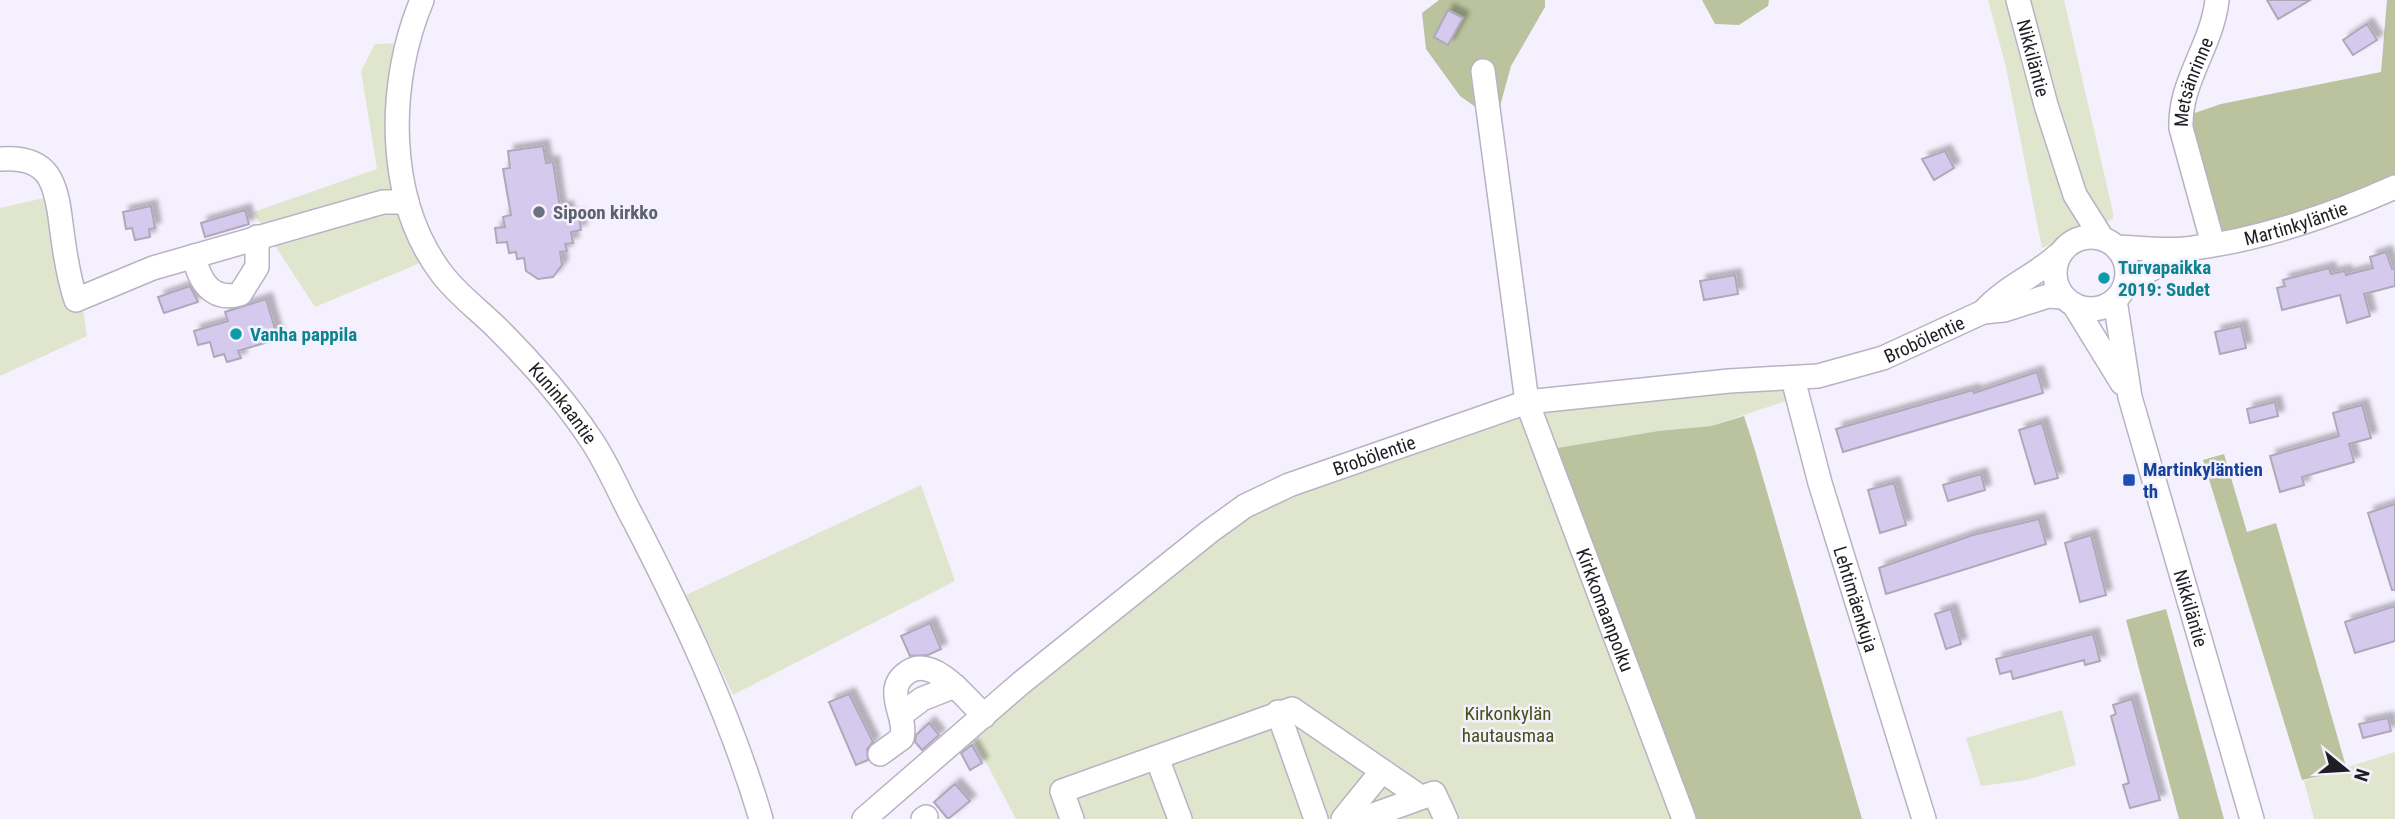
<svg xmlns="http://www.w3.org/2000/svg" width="2395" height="819" font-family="'Roboto Condensed',sans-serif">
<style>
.green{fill:#e0e6cd}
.forest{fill:#bac39d}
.building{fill:#d6c9ee;stroke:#aea9b9;stroke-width:2;filter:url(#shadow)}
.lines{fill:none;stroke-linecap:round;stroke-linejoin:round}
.minor-casing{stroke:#b8b2c3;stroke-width:26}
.minor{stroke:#fff;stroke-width:23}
.worship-dot{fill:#6b7280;stroke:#f5f0fe;stroke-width:2.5}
.culture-dot{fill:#0f9aa8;stroke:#f5f0fe;stroke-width:2.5}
.transit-dot{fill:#1a4fb4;stroke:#f5f0fe;stroke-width:2.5}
.labels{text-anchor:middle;stroke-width:5;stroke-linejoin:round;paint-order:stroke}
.street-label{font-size:19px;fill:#201e24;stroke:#f5f0fe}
.worship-label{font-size:19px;font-weight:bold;fill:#5b616d;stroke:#f5f0fe;text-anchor:start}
.culture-label{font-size:19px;font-weight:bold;fill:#0d838f;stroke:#f5f0fe;text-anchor:start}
.transit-label{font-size:19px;font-weight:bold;fill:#164399;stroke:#f5f0fe;text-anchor:start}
.park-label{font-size:19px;fill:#475115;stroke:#f5f0fe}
</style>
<defs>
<filter id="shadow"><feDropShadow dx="6" dy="-6" stdDeviation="2" flood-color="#0004"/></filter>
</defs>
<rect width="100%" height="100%" fill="#f5f0fe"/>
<path class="green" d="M1988 0H2064L2113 212V219L2042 248 2006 67Z
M408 43 399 147 432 258 315 307 253 212 377 169 361 71 375 44Z
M66 193 87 336 0 376V208Z
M1793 379 1798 397 1711 426 1658 431 1545 450 1684 819H1016L973 738 1245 506 1527 402Z
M921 485 955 581 733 695 686 595Z
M2062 710 2076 765 2026 780 1981 786 1966 738Z
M2395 752V819H2314L2304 781Z"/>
<path class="forest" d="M1439 0H1545V7L1511 66 1499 110 1491 118 1460 96 1426 49 1422 13Z
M1702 0H1769L1768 6 1739 25 1715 24Z
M2387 0H2395V187L2224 242 2180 118 2221 104 2381 72Z
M1744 416 1754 447 1862 819H1688L1545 450 1658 431 1711 426Z
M2224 454 2247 532 2276 523 2347 770 2302 780 2203 460Z
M2166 609 2224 819H2179L2126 620Z"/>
<path class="building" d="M2267 0H2310L2278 19Z
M1448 10 1463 18 1448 45 1434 37Z
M2367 24 2377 40 2353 55 2343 40Z
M543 146 546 163 553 162 560 208 567 207 569 217 579 215 581 230 571 232 573 243 565 244 567 251 560 252 562 265 553 277 538 279 526 271 524 258 517 259 516 252 509 253 507 242 497 243 495 228 505 227 503 217 511 215 503 169 510 168 508 151Z
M1945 151 1954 168 1934 180 1922 159Z
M151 206 155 228 149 229 150 237 135 240 132 228 126 229 123 212Z
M245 210 249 224 205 237 201 223Z
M2386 252 2392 269 2395 268V286L2364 294 2370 316 2347 323 2340 295 2282 310 2277 288 2285 286 2283 280 2329 268 2331 274 2345 271 2346 275 2373 268 2370 257Z
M1735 275 1738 294 1704 300 1700 281Z
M190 286 198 302 164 313 158 297Z
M266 299 278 339 238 351 241 358 227 362 224 354 214 357 210 342 198 345 194 331 228 321 225 312Z
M2241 326 2246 348 2220 354 2215 332Z
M2037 372 2043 393 1843 452 1836 429 1973 390 1974 393Z
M2275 402 2278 416 2250 423 2247 409Z
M2362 405 2371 438 2349 444 2354 462 2302 477 2304 485 2280 492 2270 456 2339 436 2333 413Z
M2042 423 2058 478 2035 484 2019 430Z
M1981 474 1985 490 1948 501 1943 485Z
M1894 483 1906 525 1880 533 1868 490Z
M2395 504V590H2392L2368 513Z
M2039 519 2046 544 1886 594 1879 568 1973 535Z
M2091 535 2106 595 2080 602 2065 543Z
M2395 606V641L2355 653 2345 622Z
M1951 609 1961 644 1946 649 1935 614Z
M930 623 941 649 928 655 910 656 901 636Z
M2093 634 2100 661 2085 665 2084 660 2013 679 2011 671 2000 674 1996 659Z
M849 694 873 742 867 749 868 760 856 765 829 702Z
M2132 699 2160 800 2130 808 2123 785 2129 783 2111 716 2116 714 2113 705Z
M2388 718 2391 731 2363 738 2359 724Z
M929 723 939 735 922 750 915 742 916 735Z
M972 745 982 763 970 770 961 753Z
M955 784 970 801 948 819 934 802Z"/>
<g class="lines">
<g class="minor-casing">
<g id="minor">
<path id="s1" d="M422 0C387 83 385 199 442 274 457 294 480 311 498 329 532 363 564 399 590 438 608 464 620 495 635 522 684 617 731 717 761 819"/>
<path id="s2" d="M2018 0 2046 105 2075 195 2102 238"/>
<path id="s3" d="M1483 71 1527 402 1684 819"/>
<path d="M0 159C49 155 56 182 61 224 64 248 68 277 76 300L153 268 383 202H407"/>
<circle cx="2091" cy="273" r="36"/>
<path id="s4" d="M2213 244 2181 128C2179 82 2212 46 2217 0"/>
<path id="s5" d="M2117 247C2142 248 2168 252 2193 248 2259 240 2335 214 2395 187"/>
<path d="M194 256C199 281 212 302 240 294L257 267V237"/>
<path d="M2126 281 2188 252"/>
<path id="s6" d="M2115 300 2130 397 2252 819"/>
<path d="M2074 305 2122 383"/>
<path d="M1983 312C2005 287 2034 277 2058 255"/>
<path id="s7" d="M1793 379 1820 483 1924 819"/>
<path d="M1278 712 1316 819"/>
<path d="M901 715 922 699 955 686"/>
<path d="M880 754 902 738C906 720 894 707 896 689 897 682 902 676 908 672 934 655 968 700 984 716"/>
<path d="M1157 758 1180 819"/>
<path id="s8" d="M864 819 1021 683 1209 532 1245 506 1289 485 1527 402 1729 381 1818 376 1883 358 1983 312 2004 310 2048 296 2063 297"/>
<path d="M923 819 926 817"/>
<path d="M1072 819 1062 791 1292 709 1419 796"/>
<path d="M1343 819 1382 771"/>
<path d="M1362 819 1434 793 1446 819"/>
</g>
</g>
<use href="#minor" class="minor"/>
</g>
<circle class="worship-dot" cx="539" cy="212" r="7"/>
<g class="culture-dot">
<circle cx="2104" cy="278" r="7"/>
<circle cx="236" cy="334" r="7"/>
</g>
<rect class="transit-dot" x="2122" y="473" width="14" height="14" rx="3.5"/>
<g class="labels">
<g class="street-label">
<text dy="7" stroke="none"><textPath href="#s2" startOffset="60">Nikkiläntie</textPath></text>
<text dy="7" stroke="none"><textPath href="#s4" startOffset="168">Metsänrinne</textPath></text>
<text dy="7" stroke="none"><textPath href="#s5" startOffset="182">Martinkyläntie</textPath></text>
<text dy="7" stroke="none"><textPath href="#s8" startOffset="1199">Brobölentie</textPath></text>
<text dy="7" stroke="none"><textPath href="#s1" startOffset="464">Kuninkaantie</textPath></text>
<text dy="7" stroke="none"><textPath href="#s8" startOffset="632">Brobölentie</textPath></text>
<text dy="7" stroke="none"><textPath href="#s7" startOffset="229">Lehtimäenkuja</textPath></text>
<text dy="7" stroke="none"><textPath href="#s6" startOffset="318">Nikkiläntie</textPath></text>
<text dy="7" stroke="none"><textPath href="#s3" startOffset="556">Kirkkomaanpolku</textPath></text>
</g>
<g class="worship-label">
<text x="553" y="219">Sipoon kirkko</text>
</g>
<g class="culture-label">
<text x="2118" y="274">Turvapaikka<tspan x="2118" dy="22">2019: Sudet</tspan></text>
<text x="250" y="341">Vanha pappila</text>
</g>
<g class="transit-label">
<text x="2143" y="476">Martinkyläntien<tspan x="2143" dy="22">th</tspan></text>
</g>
<g class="park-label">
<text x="1508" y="720">Kirkonkylän<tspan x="1508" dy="22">hautausmaa</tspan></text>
</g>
</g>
<g transform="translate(2346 770) rotate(108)" stroke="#f5f0fe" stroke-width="5" paint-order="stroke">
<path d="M0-5L12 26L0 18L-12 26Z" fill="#201e24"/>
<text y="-10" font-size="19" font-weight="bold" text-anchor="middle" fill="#201e24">N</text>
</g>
</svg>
